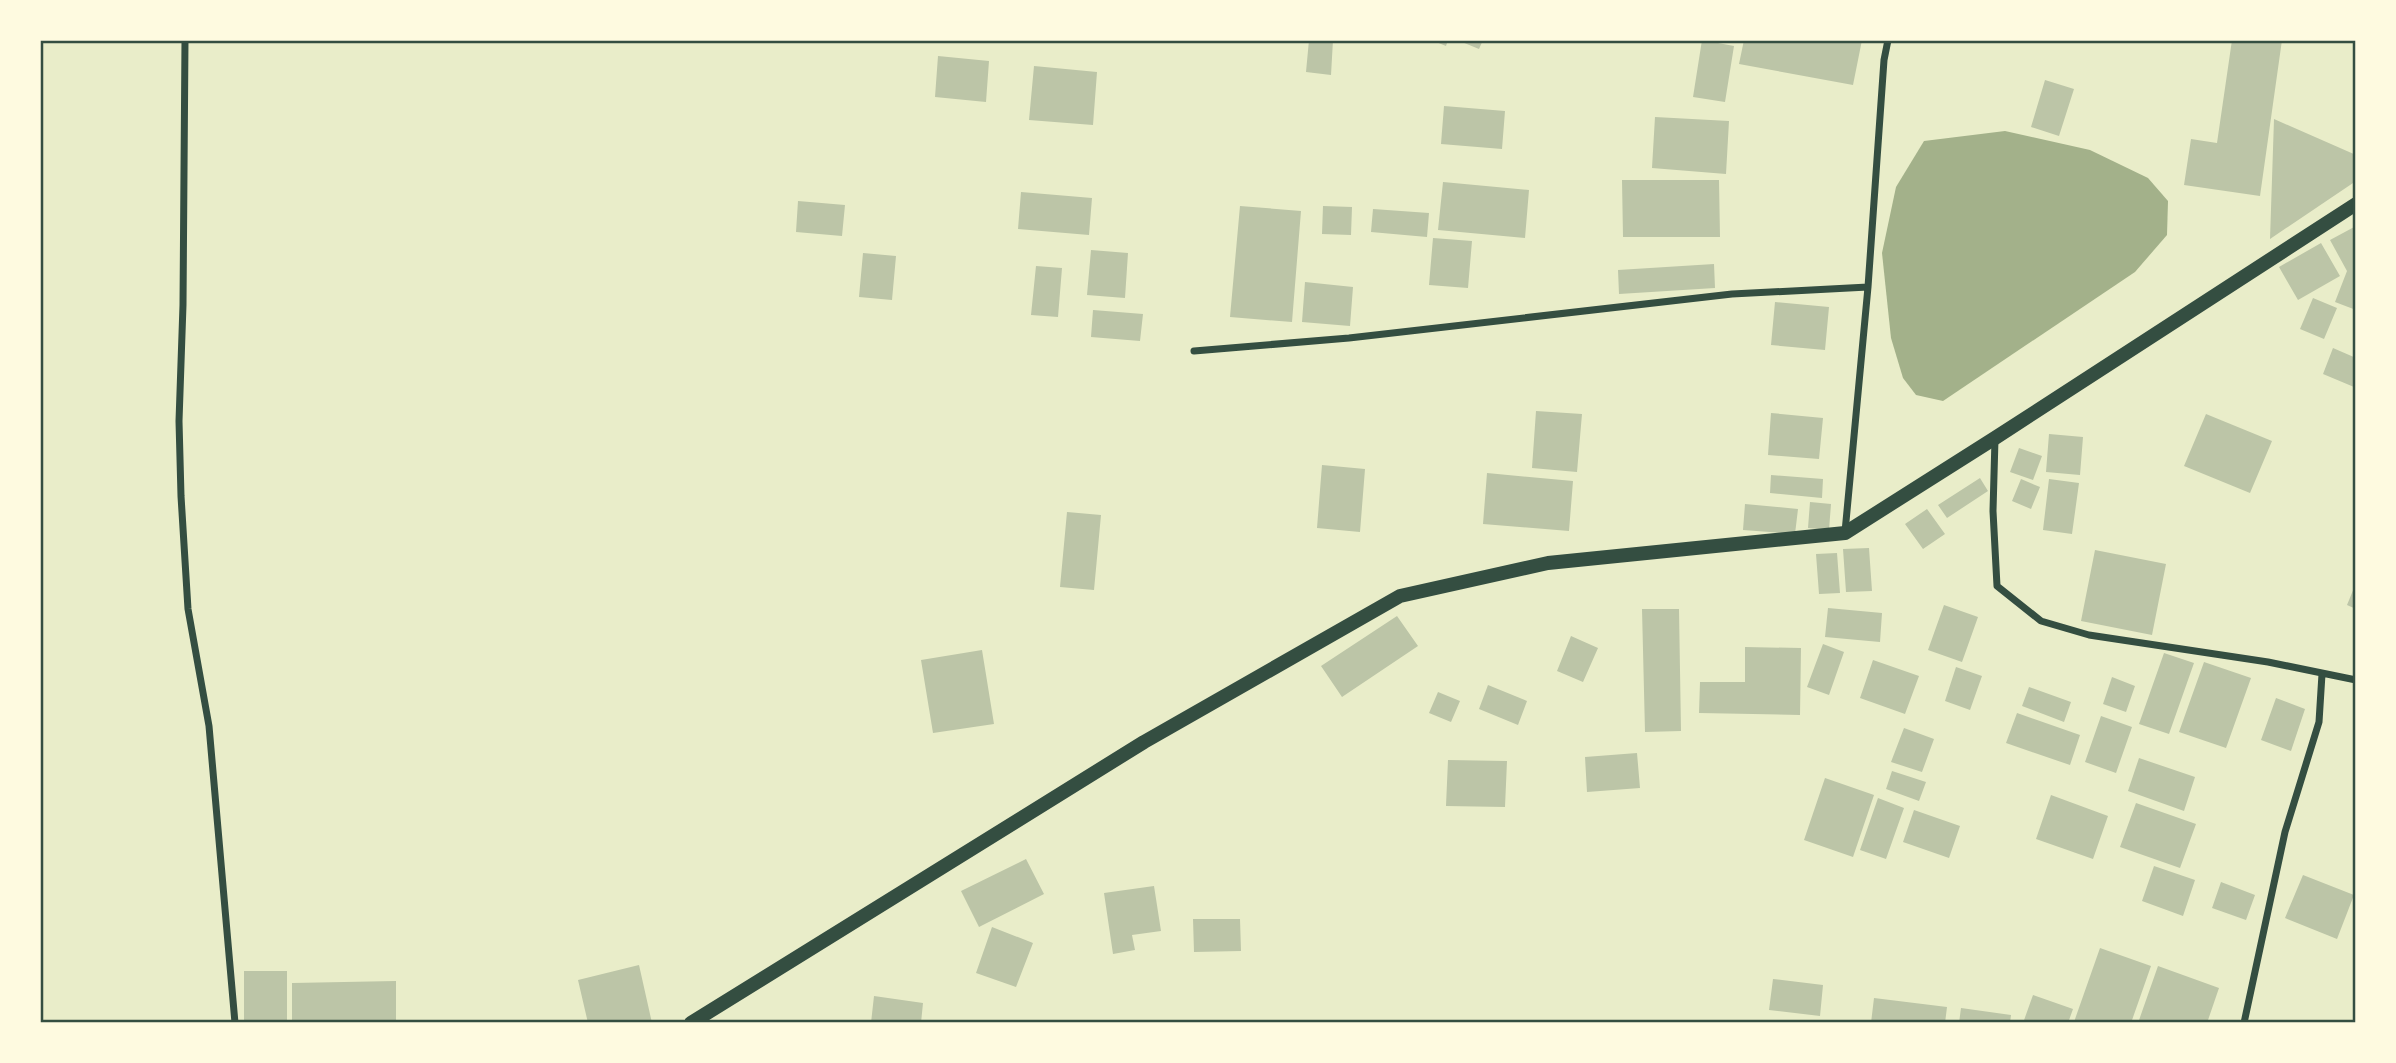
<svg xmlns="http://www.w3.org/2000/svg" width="2396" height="1063" font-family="Mulish,sans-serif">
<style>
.water{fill:#a3b18a}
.building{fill:#bcc5a7}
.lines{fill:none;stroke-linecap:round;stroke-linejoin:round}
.minor{stroke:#344e41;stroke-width:7}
.secondary{stroke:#344e41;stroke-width:14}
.neatline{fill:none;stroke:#344e41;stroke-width:2.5}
</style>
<rect width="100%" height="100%" fill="#e9edc9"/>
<path class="water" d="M2005 131 2090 150 2148 178 2168 201 2167 235 2135 272 1943 401 1916 395 1903 378 1891 338 1882 253 1896 187 1924 141Z"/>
<path class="building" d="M1309 40H1333L1331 75 1306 72Z
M1431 40H1448L1446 46Z
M1457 40H1483L1479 49Z
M1702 40 1734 46 1725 102 1693 97Z
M1744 40H1862L1853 85 1739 64Z
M2232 40H2282L2260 196 2184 185 2191 139 2217 143Z
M938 56 989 61 986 102 935 97Z
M1034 66 1097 72 1093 125 1029 120Z
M2045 80 2074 89 2059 136 2031 127Z
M1444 106 1505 111 1502 149 1441 144Z
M1655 117 1729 121 1726 174 1652 168Z
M2274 119 2356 155V181L2270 239Z
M1622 180H1719L1720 237H1623Z
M1443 182 1529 190 1525 238 1438 230Z
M1021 192 1092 198 1089 235 1018 229Z
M798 201 845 205 842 236 796 232Z
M1240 206 1301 211 1292 322 1230 317Z
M1323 206 1352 207 1351 235 1322 234Z
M1373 209 1429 213 1427 237 1371 232Z
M2356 226V310L2335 302 2347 271 2330 240Z
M1433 238 1472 241 1468 288 1429 285Z
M2321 243 2340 276 2298 300 2279 267Z
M1091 250 1128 253 1125 298 1087 295Z
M863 253 896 256 892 300 859 297Z
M1714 264 1715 288 1619 294 1618 270Z
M1036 266 1062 268 1058 317 1031 315Z
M1305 282 1353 287 1350 326 1302 322Z
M2313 298 2337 308 2324 339 2300 329Z
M1775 302 1829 307 1825 350 1771 345Z
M1093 310 1143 314 1140 341 1091 337Z
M2333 348 2356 358 2354 387 2323 374Z
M1536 411 1582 414 1577 472 1532 468Z
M1771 413 1823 418 1819 459 1768 455Z
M2206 414 2272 441 2250 493 2184 466Z
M2049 434 2083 437 2080 475 2046 472Z
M2019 448 2042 456 2033 480 2010 472Z
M1322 465 1365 469 1360 532 1317 528Z
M1487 473 1573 481 1569 531 1483 524Z
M1771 475 1823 479 1822 498 1770 493Z
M1980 478 1988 491 1947 518 1938 505Z
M2021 479 2040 487 2031 509 2012 501Z
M2049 479 2079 483 2072 534 2043 530Z
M1810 502 1831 504 1829 530 1808 528Z
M1745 504 1798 509 1795 534 1743 530Z
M1927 509 1945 534 1923 549 1905 524Z
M1067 512 1101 515 1094 590 1060 587Z
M1869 548 1872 591 1846 592 1843 549Z
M2095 550 2166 564 2152 635 2081 621Z
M1837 553 1840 593 1819 594 1816 554Z
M2356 583V609L2347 605Z
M1944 605 1978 617 1962 662 1928 650Z
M1828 608 1882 613 1880 642 1825 637Z
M1642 609H1679L1681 731 1645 732Z
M1397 616 1418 646 1342 697 1321 666Z
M1571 636 1598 648 1583 682 1557 671Z
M1823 644 1844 652 1829 695 1807 687Z
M1745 647 1801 648 1800 715 1699 713 1700 682H1745Z
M982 650 994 724 933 733 921 660Z
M2164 653 2194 663 2169 734 2139 724Z
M1873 660 1919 676 1905 714 1860 698Z
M2204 662 2251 678 2226 748 2179 732Z
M1956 667 1982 676 1970 710 1945 701Z
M2112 677 2135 686 2126 712 2103 704Z
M1488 685 1527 701 1518 725 1479 709Z
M2029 687 2071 702 2064 722 2022 706Z
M1438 692 1460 701 1451 722 1429 713Z
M2276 698 2305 709 2291 751 2261 740Z
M2017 713 2080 735 2070 765 2006 743Z
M2101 716 2132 727 2116 773 2085 762Z
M1904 728 1934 739 1922 772 1891 762Z
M1637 753 1640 788 1587 792 1585 757Z
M2139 758 2195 777 2184 811 2128 791Z
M1448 760 1507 761 1505 807 1446 806Z
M1892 771 1926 782 1919 801 1886 789Z
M1825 778 1874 795 1853 857 1804 840Z
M2051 795 2108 816 2093 859 2036 839Z
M1878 798 1904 808 1886 859 1860 850Z
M2136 803 2196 824 2180 868 2120 847Z
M1914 810 1960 826 1949 858 1903 842Z
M1026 859 1044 894 979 927 961 891Z
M2154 866 2195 880 2183 916 2142 901Z
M2303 875 2354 895 2337 939 2285 918Z
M2221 882 2255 895 2246 920 2212 908Z
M1154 886 1161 931 1132 935 1135 950 1113 954 1104 893Z
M1193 919H1240L1241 951 1194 952Z
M992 927 1033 943 1016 987 976 973Z
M2100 948 2151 966 2131 1023 2074 1022Z
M639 965 652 1023H588L578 980Z
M2158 966 2219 988 2207 1023H2138Z
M244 971H287V1023H244Z
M1773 979 1823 985 1820 1016 1769 1010Z
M396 981V1023H292V983Z
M2033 995 2073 1009 2068 1023H2023Z
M874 996 923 1003 921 1023H871Z
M1874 998 1947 1007 1945 1023H1871Z
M1961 1008 2011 1015 2010 1023H1959Z"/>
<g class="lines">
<path class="minor" d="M185 40 183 305 179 421 181 496 188 609 209 726 235 1023
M1194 351 1349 338 1732 294 1868 287
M1995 439 1993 511 1997 586 2041 621 2089 635 2268 662 2356 680
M1845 532 1868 287 1884 60 1888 40
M2244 1023 2285 832 2319 722 2322 674"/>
<path class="secondary" d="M691 1023 1144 742 1400 596 1548 563 1845 533 1995 438 2356 204"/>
</g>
<rect width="2396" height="1063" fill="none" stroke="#fefae0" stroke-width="84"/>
<rect x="42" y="42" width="2312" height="979" class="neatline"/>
</svg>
